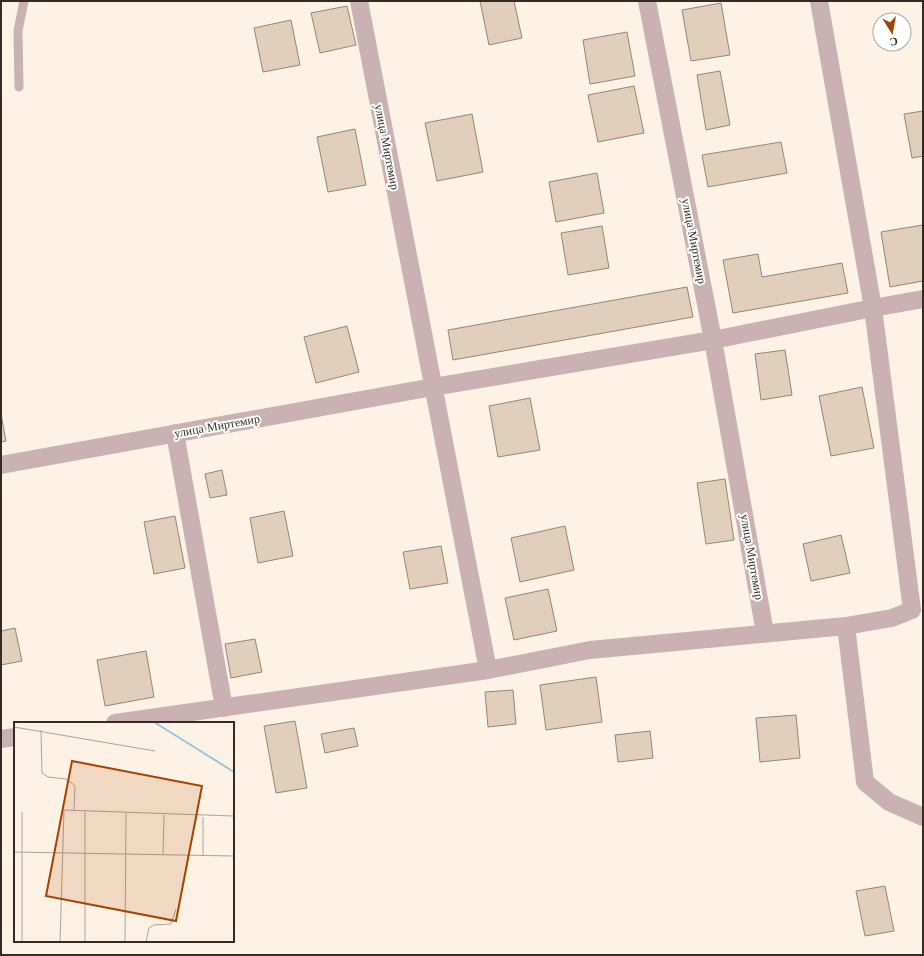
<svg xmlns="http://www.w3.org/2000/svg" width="924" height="956" font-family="'Libre Baskerville',serif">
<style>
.building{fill:#e2cfba;stroke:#978572}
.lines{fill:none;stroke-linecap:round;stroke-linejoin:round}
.service{stroke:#cab1b4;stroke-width:9}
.minor{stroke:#cab1b4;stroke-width:18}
.labels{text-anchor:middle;stroke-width:4;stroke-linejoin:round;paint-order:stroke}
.street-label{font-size:12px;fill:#342c24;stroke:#fff}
.inset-river{fill:none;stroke:#97c5e4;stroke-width:2}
.inset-road{fill:none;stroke:#ada398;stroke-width:1}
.view{fill:#a54401;fill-opacity:0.15;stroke:#a54401;stroke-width:2}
.inset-edge{fill:none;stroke:#342c24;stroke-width:2}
</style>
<rect width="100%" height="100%" fill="#fef2e5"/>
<path class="building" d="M480 1H514L522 38 489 45Z
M721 3 730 55 691 61 682 10Z
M347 6 356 45 320 53 311 13Z
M291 20 300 65 263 72 254 28Z
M627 32 635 76 590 84 583 40Z
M720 71 730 125 706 130 697 75Z
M634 86 644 133 598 142 588 95Z
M923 111V156L912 158 904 114Z
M472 114 483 172 437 181 425 123Z
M355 129 366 185 328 192 317 137Z
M781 142 787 173 708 187 702 155Z
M597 173 604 213 556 222 549 182Z
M923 225V281L890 287 881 232Z
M602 226 609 268 568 275 561 233Z
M758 254 762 277 842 263 848 293 733 313 723 260Z
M687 287 693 317 453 360 448 330Z
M347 326 359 372 316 383 304 337Z
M785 350 792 395 761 400 755 354Z
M862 387 874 448 831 456 819 396Z
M530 398 540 450 498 457 489 406Z
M1 414 6 441 1 442Z
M222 470 227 495 210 498 205 474Z
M725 479 734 540 706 544 697 483Z
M284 511 293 556 258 563 250 518Z
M175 516 185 568 154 574 144 522Z
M565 526 574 570 520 582 511 538Z
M841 535 850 573 811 581 803 544Z
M441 546 448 583 410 589 403 552Z
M548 589 557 631 514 640 505 598Z
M15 628 22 661 1 665V631Z
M255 639 262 672 231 678 225 644Z
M146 651 154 697 105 706 97 660Z
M596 677 602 722 546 730 540 685Z
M513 690 516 724 488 727 485 692Z
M796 715 800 758 760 762 756 718Z
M295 721 307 788 276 793 264 726Z
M354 728 358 746 325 753 321 734Z
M650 731 653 758 618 762 615 735Z
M885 886 894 931 865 936 856 891Z"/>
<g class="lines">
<path class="service" d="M19 87 18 31 24 1"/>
<path class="minor" d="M359 1 488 670
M647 1 713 340 765 633
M175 433 224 708
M1 465 433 387 713 340 873 308 923 299
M846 626 865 782 889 802 923 817
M115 723 488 670 590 650 846 626 892 618 912 610 873 308 819 1
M1 739 15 737"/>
</g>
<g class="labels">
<g class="street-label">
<text transform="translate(387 147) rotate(79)" y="4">улица Миртемир</text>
<text transform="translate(694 241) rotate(79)" y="4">улица Миртемир</text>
<text transform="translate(217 426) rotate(-10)" y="4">улица Миртемир</text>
<text transform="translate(752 557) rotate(80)" y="4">улица Миртемир</text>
</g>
</g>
<g transform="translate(14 722)">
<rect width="220" height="220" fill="#fef2e5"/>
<path class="inset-river" d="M140 0 220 50"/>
<path class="inset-road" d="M0 5 141 29M27 8 28 51 34 55 52 57 59 62 61 65 60 88M189 95V134M0 130 220 134M149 133 150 93M8 220V90M46 220 50 88 219 94M71 220V89M111 220 112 91M132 220 135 206 140 203 157 202 162 187"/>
<path class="view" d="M58 39 188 64 162 199 32 174Z"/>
<rect width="220" height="220" class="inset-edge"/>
</g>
<rect width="924" height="956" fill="none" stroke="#342c24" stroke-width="4"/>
<g transform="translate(892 32) rotate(169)"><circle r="19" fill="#ffffff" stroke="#aeaba7"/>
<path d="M0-3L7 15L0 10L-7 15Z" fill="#a54401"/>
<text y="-6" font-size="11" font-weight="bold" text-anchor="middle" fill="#342c24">С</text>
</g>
</svg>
